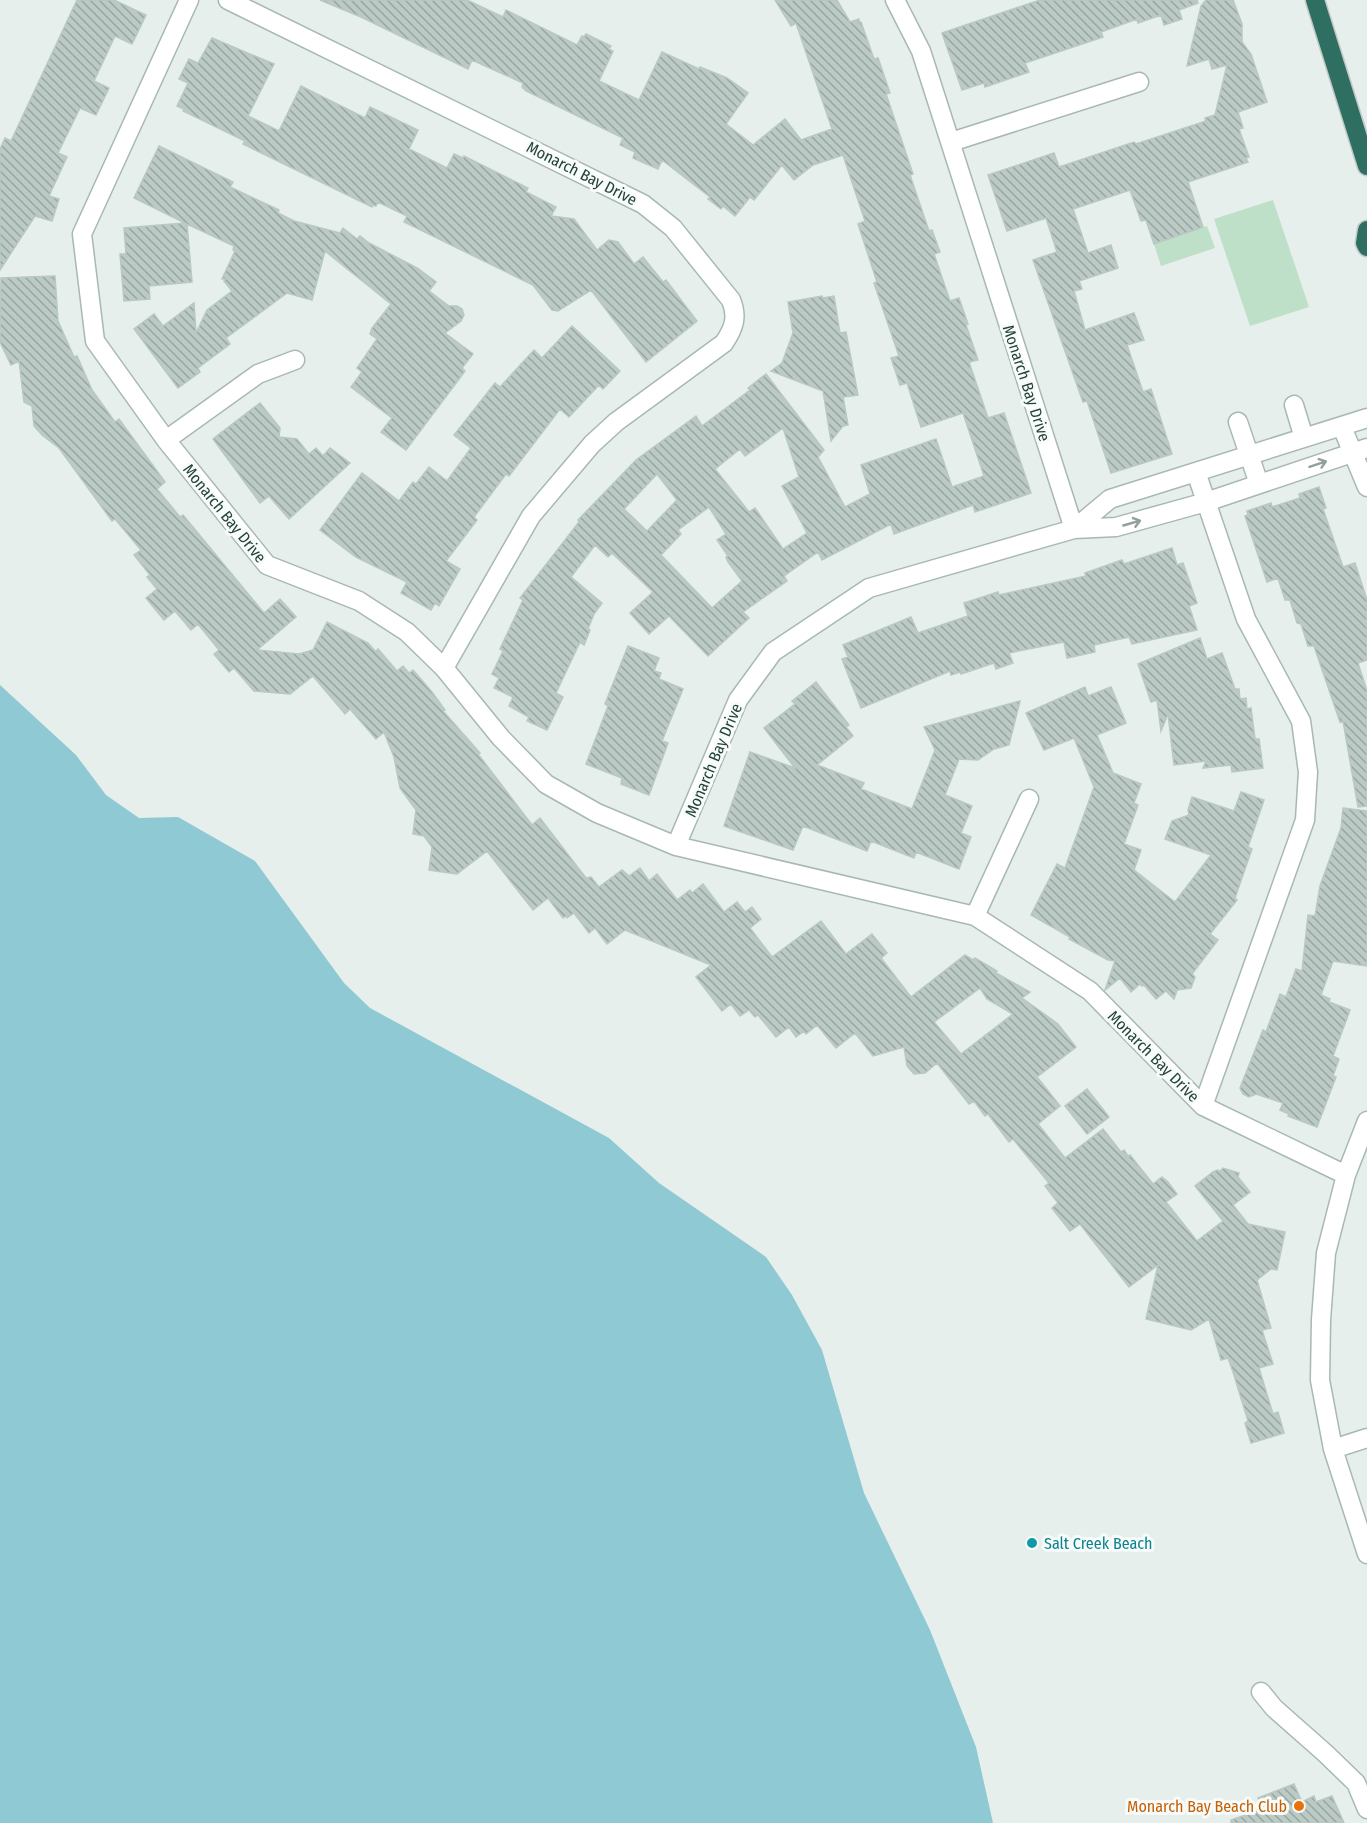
<svg xmlns="http://www.w3.org/2000/svg" width="1367" height="1823" font-family="'Fira Sans Condensed',sans-serif">
<style>
.grass{fill:#bfe0c8}
.water{fill:#8ec9d4}
.building{fill:url(#building-back-hatch);stroke:#b8c9c2;stroke-width:1.5;fill-rule:evenodd}
.lines{fill:none;stroke-linecap:round;stroke-linejoin:round}
.minor-casing{stroke:#a8b8b2;stroke-width:21}
.highway-casing{stroke:#c2cac8;stroke-width:21}
.minor{stroke:#fff;stroke-width:18}
.highway{stroke:#2f6f62;stroke-width:18}
.oneway{stroke:#92a09c}
.culture-dot{fill:#0f9aa8;stroke:#f7fbf9;stroke-width:2}
.food-dot{fill:#e8710a;stroke:#f7fbf9;stroke-width:2}
.labels{text-anchor:middle;stroke-width:6;stroke-linejoin:round;paint-order:stroke}
.street-label{font-size:16px;fill:#24423a;stroke:#f7fbf9}
.culture-label{font-size:16px;fill:#0d838f;stroke:#f7fbf9;text-anchor:start}
.food-label{font-size:16px;fill:#c56008;stroke:#f7fbf9;text-anchor:end}
</style>
<defs>
<pattern id="building-back-hatch" width="6" height="6" patternUnits="userSpaceOnUse" patternTransform="scale(1.5)"><rect width="6" height="6" fill="#bbcac4"/><path d="M-1 5l2 2M0 0l6 6M5-1l2 2" fill="none" stroke="#98a6a0"/></pattern>
</defs>
<rect width="100%" height="100%" fill="#e6efeb"/>
<path class="grass" d="M1273 200 1309 307 1250 326 1214 219Z
M1207 226 1215 248 1161 266 1154 244Z"/>
<path class="water" d="M0 685 76 755 106 795 139 818 178 817 255 861 344 983 370 1008 609 1138 659 1183 766 1257 792 1295 822 1350 864 1493 930 1630 976 1747 993 1823H0Z"/>
<path class="building" d="M77 0H114L146 15 132 44 115 36 94 81 109 88 96 115 80 108 58 153 67 157 49 196 59 199 52 221 35 216 0 270V149L5 138 11 141Z
M320 0H467L503 17 506 10 577 45 582 36 584 37 586 34 611 46 609 49 613 51 599 81 639 100 662 52 699 69 700 67 727 78 748 93 726 124 753 145 785 119 801 140 832 129 796 23 791 26 775 0H837L850 22 859 19V23L861 22 874 59 878 58 890 93 886 94 913 174 910 175 929 231 932 230 940 252 934 254 950 301 959 298 968 324 966 325 978 360 969 362 988 418 1004 413 1031 493 975 512 973 505 894 534 891 524 822 560 818 552 784 576 787 581 743 612 749 618 708 656 669 616 649 634 630 613 653 592 612 553 608 557 595 545 571 577 602 603 594 614 588 629 590 630 584 645 580 642 556 693 563 697 547 730 527 721 529 717 509 706 513 697 494 688 499 678 492 674 503 651 500 649 523 600 520 598 579 522 578 520 636 460 696 416 702 426 750 390 748 388 766 374 824 450 818 457 845 507 870 494 861 465 936 439 952 487 984 476 963 413 921 427 907 383 900 385 891 358 899 356 874 283 877 282 858 224 865 221 843 155 813 165 794 180 782 165 754 200 750 197 735 216 723 206 721 209 708 199 710 197 662 160 658 169 633 158 635 152 620 145 623 138 526 91 522 87 523 83 472 60 468 69 361 17ZM783 428 799 477 782 486 807 533 783 549 755 508 749 512 715 469 740 449 745 456ZM657 474 677 500 647 531 624 509ZM709 507 726 534 717 540 728 556 726 557 728 562 742 581 712 608 661 555 681 534 678 530Z
M1040 0H1197L1198 3 1179 10 1182 19 1164 25 1161 15 1138 23 1137 19 1101 32 1103 37 1025 63 1029 72 985 87 984 83 962 90 942 33Z
M1206 0H1233L1242 24V42L1251 54 1267 102 1238 112 1243 128 1239 129 1249 157 1246 158 1248 162 1188 182 1203 227 1154 244 1146 220 1141 221 1130 190 1073 209 1088 253 1111 245 1118 268 1079 281 1082 289 1074 291 1085 330 1134 313 1144 340 1127 345 1143 392 1151 389 1172 454 1111 473 1087 401 1083 402 1033 260 1057 252 1046 218 1007 231 988 175 1054 153 1059 167 1134 142 1136 144 1206 121 1205 118 1215 115 1227 65 1212 69 1209 59 1187 66 1201 6Z
M212 38 274 64 248 116 279 131 301 86 365 118 370 107 418 130 409 149 447 168 454 154 463 158 464 156 528 188 526 192 556 207 551 216 574 219 597 250 609 240 618 242 634 264 643 257 663 282 666 280 697 321 646 362 591 290 558 311 552 310 533 285 404 222 407 216 378 202 376 206 373 205 372 207 243 144 245 141 183 111 184 109 177 106 188 83 179 79 189 59 198 63Z
M159 146 233 182 230 187 279 210 278 213 294 221 340 233 343 228 357 239 360 236 369 243 417 268 436 282 429 291 449 306H457L462 309 464 315 461 321 445 333 473 354 462 368 465 371 406 450 381 432 392 418 351 387 362 372 357 368 377 339 370 334 372 328 391 304 325 251 312 300 287 293 226 338 230 344 198 368 200 372 178 388 134 329 154 314 163 326 194 303 196 333 207 310 232 291 224 281 226 279H222L235 251 233 250 234 246 187 224 192 282 149 286 150 299 124 301 120 254H126L124 228 185 223 134 198Z
M55 276 58 321 74 357 77 356 92 390 115 422 119 419 165 482 157 489 180 517 183 515 264 613 280 599 296 617 257 650 299 654 313 650 327 622 368 643 376 652 378 649 397 671 403 666 409 673 413 670 432 692 445 710 443 711 480 753 478 754 532 825 540 818 586 878 591 877 599 887 622 870 629 876 640 868 649 881 657 874 677 900 690 890 692 893 703 884 724 912 737 902 745 912 752 907 761 919 750 928 772 957 821 921 846 954 872 934 887 953 881 958 911 997 965 955 973 960 975 958 997 971 996 973 1030 992 1022 998 1058 1024 1076 1047 1037 1077 1060 1106 1038 1124 1065 1158 1103 1129 1121 1152 1124 1150 1128 1156 1130 1155 1153 1184 1162 1177 1168 1182 1177 1194 1166 1202 1197 1241 1223 1221 1195 1186 1213 1172 1218 1170 1219 1172 1223 1168 1239 1173 1238 1177 1250 1192 1233 1205 1248 1224 1285 1232 1277 1270 1271 1269 1257 1280 1271 1328 1262 1330 1273 1364 1259 1368 1273 1414 1278 1412 1284 1433 1251 1443 1245 1423 1248 1421 1233 1372 1228 1358 1221 1360 1209 1319 1191 1330 1146 1319 1158 1265 1129 1287 1080 1224 1070 1231 1052 1208 1058 1203 1045 1186 1049 1183 1013 1139 1009 1142 988 1114 985 1116 974 1101 969 1104 937 1063 925 1073 914 1074 907 1066 904 1047 873 1056 855 1033 836 1048 817 1025 806 1034 804 1031 796 1037 789 1027 776 1037 758 1015 755 1017 749 1010 740 1016 731 1004 722 1011 696 977 711 965 625 930 607 944 595 928 589 933 574 913 567 918 566 916 563 918 548 898 533 910 487 851 457 874 429 870 432 847 424 836 413 834 416 810 400 788 394 757 384 732 376 739 350 709 345 714 313 676 290 694 254 691 234 668 229 672 214 654 219 650 198 624 191 630 175 611 164 620 146 598 157 589 147 577 150 575 134 555 141 550 115 519 112 521 59 448 42 435 34 426 32 406 24 402 19 361 11 365 0 342 1 278ZM980 988 987 999 1013 1014 961 1054 934 1022Z
M822 296 823 298 834 296 840 333 846 332 858 395 843 397 848 425 843 426 831 441 823 391 771 371 782 363 793 333 788 302Z
M572 326 620 371 603 389 599 385 569 417 560 409 509 476 506 474 474 517 477 520 446 561 460 569 439 606 435 603 431 610 401 593 407 582 356 557 320 530 362 473 399 501 413 482 416 484 429 467 447 481 471 448 454 435 495 383 500 387 534 350 542 358Z
M260 403 280 428 279 437 297 439 309 454 316 448 323 456 330 448 350 463 289 519 269 496 260 503 213 439Z
M1319 487 1326 508 1323 509 1343 567 1355 563 1367 600V660L1358 663 1367 691V806L1358 807 1343 721 1340 722 1314 646H1308L1301 624 1297 623 1290 600H1285L1278 578 1267 582 1245 516 1248 515 1247 511 1271 503 1272 507 1300 498 1299 494Z
M1172 548 1177 565 1183 563 1197 603 1189 606 1197 630 1132 644 1129 637 1094 645 1095 652 1067 658 1064 642 1009 653 1013 663 996 669 994 663 961 674 960 672 951 675 950 671 861 708 842 659 848 657 843 645 911 617 918 633 968 616 964 603 998 592 999 595 1086 576 1085 573 1122 560 1124 564Z
M1200 638 1207 659 1222 653 1235 689H1239L1240 699 1246 698 1247 709 1251 708 1255 739H1259L1263 768 1232 772 1231 765 1203 768 1206 761 1174 765 1168 714 1161 731 1157 700 1151 702 1138 664Z
M628 646 659 658 654 671 661 673 659 679 683 689 662 741 668 743 649 795 621 784 622 778 586 764 608 706 605 704Z
M816 682 849 725 846 727 853 736 817 765 864 783 861 789 912 809 935 750 924 727 1020 701 1009 745 994 749 978 760 959 759 945 795 972 806 961 833 971 837 959 869 916 852 914 858 871 841 867 851 803 826 793 850 724 826 750 752 795 768 764 728 795 704 792 701Z
M1085 687 1088 696 1111 687 1126 723 1097 735 1113 773 1141 784 1134 803 1138 805 1124 844 1141 850 1134 870 1175 902 1211 855 1165 839 1172 821 1189 815 1188 810 1192 797 1234 811 1241 792 1264 800 1248 847 1252 849 1235 898 1237 900 1210 934 1218 940 1192 974 1195 977 1191 988 1177 990 1174 999 1166 991 1156 999 1144 985 1142 986 1140 984 1131 992 1120 978 1105 990 1115 961 1108 960 1069 939 1070 937 1031 915 1057 864 1065 868 1094 787 1074 738 1044 750 1026 713Z
M1343 808 1367 811V966L1333 961 1321 995 1330 999 1329 1002 1350 1010 1333 1056 1339 1059 1333 1076 1336 1077 1317 1127 1288 1116 1289 1114 1280 1110 1283 1103 1256 1094 1249 1097 1243 1094 1240 1088 1263 1030 1266 1032 1280 994 1286 997 1296 969 1302 971 1308 915 1315 916 1320 886 1341 828Z
M1087 1089 1109 1117 1087 1134 1065 1106Z
M1294 1784 1302 1802 1314 1796 1316 1802 1332 1796 1344 1823H1231V1820L1263 1809 1258 1798Z"/>
<g class="lines">
<g class="minor-casing">
<path id="minor" d="M189 0 82 234 95 341 166 440 267 565 359 601 407 632 444 668 501 738 546 784 597 813 676 846 975 916 1090 991 1203 1106 1346 1175 1326 1253 1321 1320 1320 1380 1333 1449 1367 1438
M228 0 643 204 673 228 731 300C738 317 734 328 724 343L616 422 592 444 531 516 444 668
M895 0 921 51 1074 529
M951 142 1139 82
M1294 405 1304 438
M1238 422 1259 484
M1342 427 1367 487
M166 440 258 374 295 360
M1196 472 1246 619 1301 721 1308 772 1305 820 1203 1106
M1074 529 1110 499 1367 418
M676 846 738 700 773 652 869 588 1074 529 1116 527 1206 502 1367 448
M975 916 1029 799
M1346 1175 1367 1121
M1333 1449 1367 1554
M1261 1692 1274 1708 1325 1753 1356 1783 1367 1809"/>
</g>
<g class="highway-casing">
<path id="highway" d="M1315 0 1367 166
M1367 230 1365 243 1367 247"/>
</g>
<use href="#minor" class="minor"/>
<use href="#highway" class="highway"/>
</g>
<defs><path id="oneway-shaft" d="M-6 0H5M1.5-3L5.5 0L1.5 3" fill="none" stroke-width="1.6" stroke-linecap="round" stroke-linejoin="round" transform="scale(1.5)"/></defs>
<g class="oneway">
<use href="#oneway-shaft" transform="translate(1318 464) rotate(-18)"/>
<use href="#oneway-shaft" transform="translate(1132 523) rotate(-16)"/>
</g>
<circle class="culture-dot" cx="1032" cy="1543" r="6"/>
<circle class="food-dot" cx="1299" cy="1806" r="6"/>
<g class="labels">
<g class="street-label">
<text transform="translate(582 173) rotate(27)" y="6">Monarch Bay Drive</text>
<text transform="translate(1027 383) rotate(72)" y="6">Monarch Bay Drive</text>
<text transform="translate(225 513) rotate(51)" y="6">Monarch Bay Drive</text>
<text transform="translate(713 760) rotate(-67)" y="6">Monarch Bay Drive</text>
<text transform="translate(1154 1056) rotate(45)" y="6">Monarch Bay Drive</text>
</g>
<g class="culture-label">
<text x="1044" y="1549">Salt Creek Beach</text>
</g>
<g class="food-label">
<text x="1287" y="1812">Monarch Bay Beach Club</text>
</g>
</g>
</svg>
